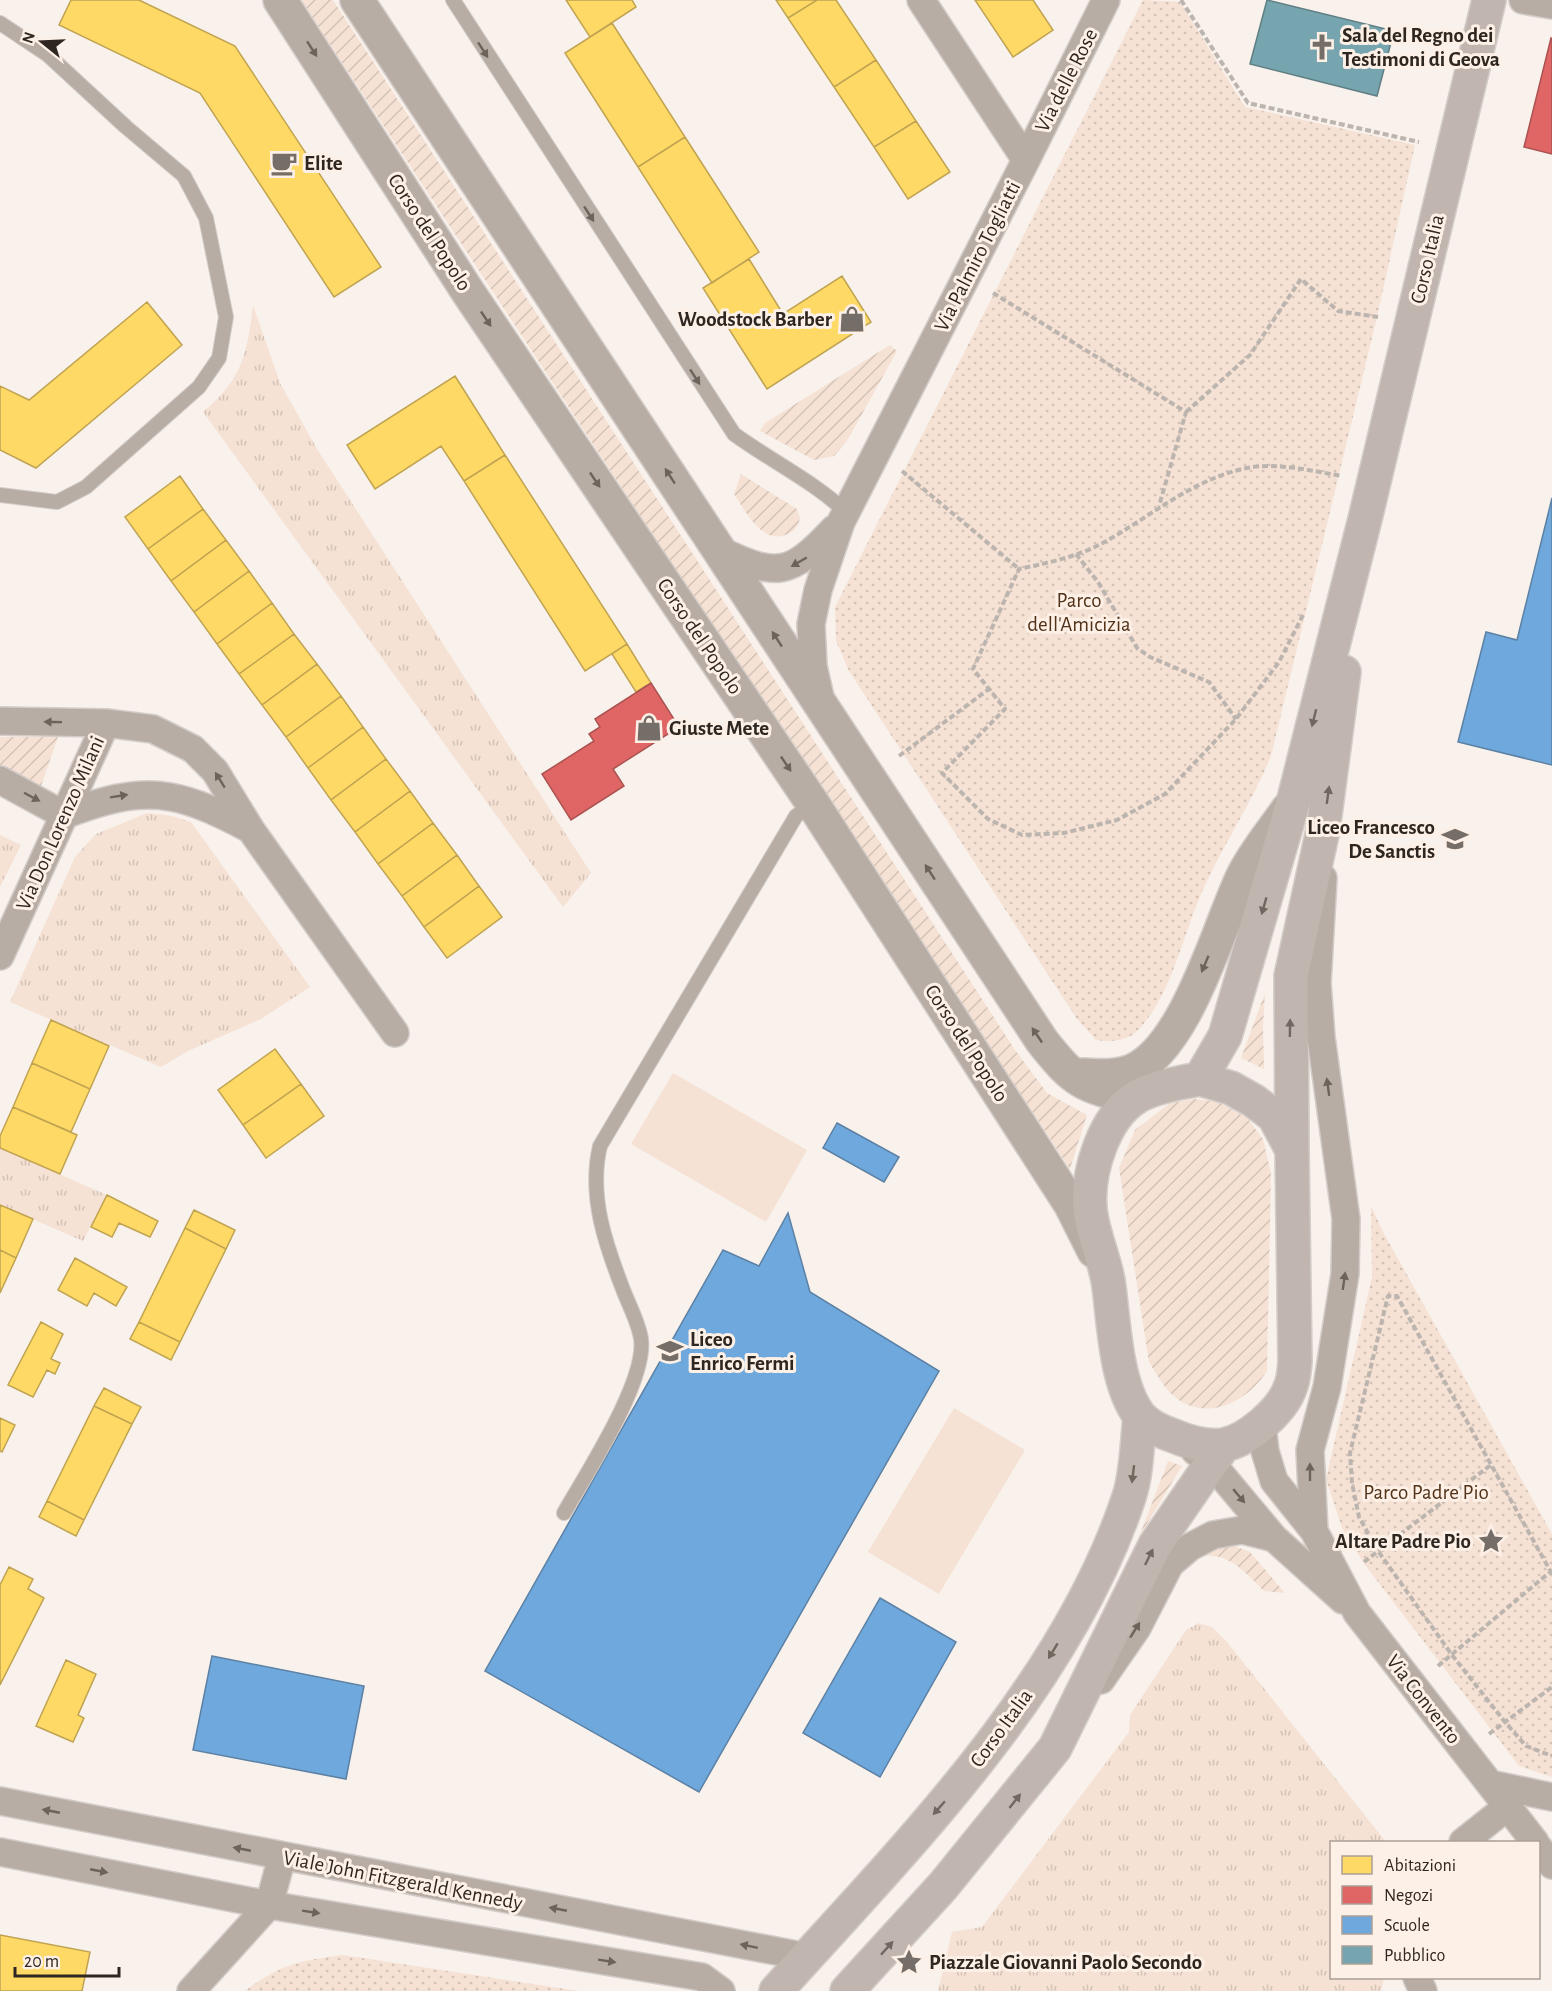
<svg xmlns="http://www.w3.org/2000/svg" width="1552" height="1991" font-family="'Alegreya Sans',sans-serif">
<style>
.grass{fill:url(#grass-tufts)}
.park{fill:url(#park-dots)}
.garden{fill:url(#garden-furrows)}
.pitch{fill:#f6e2d4}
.homes{fill:#ffd966;stroke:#c0a351;stroke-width:1.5}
.shops{fill:#e06666;stroke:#ab5351;stroke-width:1.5}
.schools{fill:#6fa8dc;stroke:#5c81a4;stroke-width:1.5}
.public{fill:#76a5af;stroke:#607f84;stroke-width:1.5}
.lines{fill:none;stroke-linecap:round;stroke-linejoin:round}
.service-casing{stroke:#d3ccc8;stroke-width:16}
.minor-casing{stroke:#d3ccc8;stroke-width:30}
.tertiary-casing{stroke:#d3ccc8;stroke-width:36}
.secondary-casing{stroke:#d3ccc8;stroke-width:36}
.path{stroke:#bcb5af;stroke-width:4;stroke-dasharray:6 3;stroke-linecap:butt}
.service{stroke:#b7ada5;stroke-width:14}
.minor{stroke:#b7ada5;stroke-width:27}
.tertiary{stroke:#b7ada5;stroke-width:33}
.secondary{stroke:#c1b6af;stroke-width:33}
.oneway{fill:#6c635c}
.oneway2{fill:#706760}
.labels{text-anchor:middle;stroke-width:6;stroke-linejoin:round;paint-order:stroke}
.poi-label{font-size:21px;font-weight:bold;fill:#2e2620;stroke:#fdf0e7;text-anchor:start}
.street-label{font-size:21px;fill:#2e2620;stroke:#fdf0e7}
.park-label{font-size:21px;fill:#523218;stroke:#fdf0e7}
</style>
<defs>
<pattern id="grass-tufts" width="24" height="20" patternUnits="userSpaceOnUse" patternTransform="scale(1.5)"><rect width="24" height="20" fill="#f6e2d4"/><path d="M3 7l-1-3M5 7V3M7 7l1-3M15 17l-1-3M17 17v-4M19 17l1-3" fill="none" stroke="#d3c2b6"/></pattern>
<pattern id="park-dots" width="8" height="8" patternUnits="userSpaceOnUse" patternTransform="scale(1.5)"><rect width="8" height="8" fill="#f6e2d4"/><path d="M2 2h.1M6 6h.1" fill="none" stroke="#d3c2b6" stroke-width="1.8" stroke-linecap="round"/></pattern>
<pattern id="garden-furrows" width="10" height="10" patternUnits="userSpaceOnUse" patternTransform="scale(1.5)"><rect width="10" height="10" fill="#f6e2d4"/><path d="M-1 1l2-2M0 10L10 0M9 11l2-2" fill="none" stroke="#d3c2b6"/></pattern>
</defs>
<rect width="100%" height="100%" fill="#f8f1ec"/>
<path class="grass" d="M253 305 280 383 317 449 591 873 563 907 203 412C242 379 247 355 253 305Z
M147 813 172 816 191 822 310 987 261 1019 188 1051 161 1067 10 1002 75 857 96 834Z
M0 835 21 845 0 887Z
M0 1148 107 1195 83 1241 0 1205Z
M1199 1623 1212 1627 1227 1642 1386 1842H1332V1978H1384L1381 1991H938L952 1932 982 1927 1129 1732 1130 1715 1186 1630Z"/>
<path class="park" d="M1143 0 1180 2 1245 107 1415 145 1377 317 1271 756C1253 800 1227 839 1207 881 1184 927 1174 993 1138 1030 1127 1042 1110 1042 1096 1040L1077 1019 849 671 836 641 835 607Z
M1371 1206 1383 1232 1552 1534V1777L1519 1766 1365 1565 1342 1528 1326 1479 1372 1277Z
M343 1955 578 1991H245C279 1965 301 1960 343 1955Z"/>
<path class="garden" d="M301 0H333L1015 1050 1047 1093 1087 1115 1070 1169Z
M890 345 897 351 847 441 834 456 814 460 760 431 765 423Z
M741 474 797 509 800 518C798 527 794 532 785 535 761 544 745 510 734 494Z
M0 737H58L41 786 0 765Z
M1265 993 1263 1026 1264 1069 1241 1058Z
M1195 1099 1218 1102 1247 1118 1263 1139 1271 1174 1267 1371C1244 1407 1196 1426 1165 1387 1159 1379 1154 1370 1149 1362L1119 1168 1135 1130 1170 1103Z
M1168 1461 1182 1466 1139 1537Z
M1232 1545 1250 1552 1285 1593 1264 1591C1246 1573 1227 1550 1200 1557L1216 1547Z"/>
<path class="pitch" d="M673 1073 807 1150 766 1222 631 1144Z
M954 1408 1025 1450 939 1594 868 1552Z"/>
<path class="homes" d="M71 0H139L235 46 381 267 334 297 200 93 59 25Z
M566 0H632L636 7 590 37Z
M776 0H817L788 18Z
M817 0H836L876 60 834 87 788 18Z
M975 0H1033L1053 30 1013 57Z
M612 23 685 137 638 167 565 53Z
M876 60 916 121 874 147 834 87Z
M916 121 950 172 908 199 874 147Z
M685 137 759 252 712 283 638 167Z
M749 259 783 314 842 276 871 322 767 389 703 288Z
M147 302 182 345 36 468 0 450V386L29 400Z
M455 376 505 455 464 481 441 446 375 489 347 445Z
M505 455 627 644 585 671 464 481Z
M180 476 203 509 148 549 125 517Z
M203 509 226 540 171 581 148 549Z
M226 540 249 571 194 612 171 581Z
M249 571 272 603 217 644 194 612Z
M272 603 294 634 239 674 217 644Z
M294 634 317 664 262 705 239 674Z
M627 644 651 683 636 692 612 654Z
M317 664 341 696 286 737 262 705Z
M341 696 363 727 308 768 286 737Z
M363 727 386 759 331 800 308 768Z
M386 759 410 791 355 832 331 800Z
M410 791 433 823 378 864 355 832Z
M433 823 457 855 402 896 378 864Z
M457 855 479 886 424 927 402 896Z
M479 886 502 917 447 958 424 927Z
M51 1020 109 1046 90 1089 32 1063Z
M275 1049 301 1084 243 1125 218 1090Z
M32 1063 90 1089 71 1132 13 1107Z
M301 1084 324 1116 266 1158 243 1125Z
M13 1107 77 1135 60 1174 0 1148V1136Z
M107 1195 158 1221 150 1237 119 1223 112 1237 91 1227Z
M0 1205 33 1219 16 1258 0 1250Z
M194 1210 235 1230 226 1249 185 1228Z
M185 1228 226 1249 180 1342 139 1322Z
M0 1250 16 1258 0 1293Z
M75 1258 127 1287 116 1306 94 1293 87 1306 58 1290Z
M41 1322 63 1334 51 1359 60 1363 55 1374 47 1370 33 1397 8 1385Z
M139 1322 180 1342 171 1360 130 1339Z
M104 1388 141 1407 132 1424 94 1406Z
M94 1406 132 1424 84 1520 47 1501Z
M0 1418 15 1425 2 1452 0 1451Z
M47 1501 84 1520 76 1536 39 1517Z
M9 1567 33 1579 28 1589 44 1598 0 1685V1585Z
M66 1660 96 1674 78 1715 84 1718 73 1742 36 1726Z
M0 1935 90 1952 82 1991H0Z"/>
<path class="shops" d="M1551 38 1552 39V154L1524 147Z
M651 683 679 727 613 769 624 786 571 820 542 774 594 741 589 734 600 727 595 719Z"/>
<path class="schools" d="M1552 498V765L1458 742 1486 632 1517 640Z
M837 1123 899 1157 884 1182 823 1148Z
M788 1213 810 1292 939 1371 699 1792 485 1671 723 1250 759 1266Z
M880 1598 956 1642 880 1777 803 1733Z
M212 1656 364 1686 346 1779 193 1750Z"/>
<path class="public" d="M1267 0 1394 31 1377 96 1250 64Z"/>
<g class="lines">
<g class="service-casing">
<path id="service" d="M453 0 734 434C771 461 813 481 846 512
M0 23 48 55 126 127 184 176 206 218 226 317 219 358 199 387 86 487 57 502 0 495
M564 1513C586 1474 647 1381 641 1339 639 1324 630 1307 624 1292 606 1246 588 1196 600 1146L796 816 813 804"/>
</g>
<g class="minor-casing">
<path id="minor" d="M1523 0 1552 5
M1026 160 1106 0
M719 550C777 578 790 576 834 529
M820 697 813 666 811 624 818 590 841 522 1026 160 921 0
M0 721 106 723 153 729 193 749 215 771 251 830 395 1033
M0 780 64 815C144 784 175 789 250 829
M0 956 106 723
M1262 1425 1265 1451 1274 1481 1314 1531 1357 1613 1535 1842
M1195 1451 1212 1464 1274 1538 1343 1600
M1314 1531 1310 1450 1327 1387 1345 1274 1346 1219 1321 1037 1317 983 1323 878
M1101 1680 1137 1628 1170 1564 1190 1547 1213 1535 1242 1530 1274 1538
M1490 1784 1552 1797
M0 1801 807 1957
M1463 1842 1507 1807
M1538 1847 1552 1865
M0 1852 269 1905 702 1977 721 1991
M1417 1978 1423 1991
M191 1991 269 1905 282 1857"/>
</g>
<g class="tertiary-casing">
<path id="tertiary" d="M280 0 468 292 813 804 1071 1205 1094 1251
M357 0 1042 1041C1075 1083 1083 1086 1135 1098
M1082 1075C1099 1076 1117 1077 1132 1071 1186 1048 1218 929 1242 878 1253 854 1273 831 1288 809"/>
</g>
<g class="secondary-casing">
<path id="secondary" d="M1200 1079 1225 1036 1293 803 1365 519 1489 0
M1200 1079 1231 1088 1254 1101 1274 1116 1292 1150 1295 1362C1294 1370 1294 1380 1290 1388 1282 1411 1247 1441 1223 1445 1207 1447 1188 1442 1174 1436 1162 1432 1147 1425 1139 1415 1116 1384 1114 1325 1109 1287 1106 1261 1092 1234 1090 1208 1087 1172 1104 1118 1135 1098 1150 1088 1182 1082 1200 1079Z
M1292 1147 1291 976 1323 830 1344 672
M776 1991C907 1846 1066 1687 1129 1497 1137 1473 1137 1442 1140 1416
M847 1991 943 1886 1055 1748 1155 1545 1224 1445"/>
</g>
<path class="path" d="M1181 0 1248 103 1419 142
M993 293 1186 412 1159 506
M1186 412 1250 355 1301 279 1338 311 1378 317
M902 471 1019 569
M1076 554 1098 582 1137 648 1150 657 1209 682 1236 719
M1303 615 1279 662 1236 719 1165 794 1117 820 1064 833 1022 835 988 819 942 773 1005 709 973 669 1019 569C1047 563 1076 557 1101 544 1149 518 1192 479 1247 468 1277 462 1312 471 1342 476
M899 756 989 689
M1364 1562 1492 1464
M1552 1574 1397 1296H1388L1350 1453 1352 1483 1359 1517 1378 1551 1452 1655 1505 1722 1526 1746 1552 1756
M1438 1666 1550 1572
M1489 1734 1552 1687"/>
<use href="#service" class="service"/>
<use href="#minor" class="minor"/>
<use href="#tertiary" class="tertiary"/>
<use href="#secondary" class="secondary"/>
</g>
<defs><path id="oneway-solid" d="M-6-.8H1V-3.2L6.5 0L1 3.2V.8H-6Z" transform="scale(1.5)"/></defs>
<g class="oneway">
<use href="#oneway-solid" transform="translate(312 49) rotate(57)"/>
<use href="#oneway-solid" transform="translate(483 50) rotate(57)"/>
<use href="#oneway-solid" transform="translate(589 214) rotate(57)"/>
<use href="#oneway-solid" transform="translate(486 319) rotate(56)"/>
<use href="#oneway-solid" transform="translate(695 377) rotate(57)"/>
<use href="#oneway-solid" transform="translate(670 476) rotate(-123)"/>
<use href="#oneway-solid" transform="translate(595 480) rotate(56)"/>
<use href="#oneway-solid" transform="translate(799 562) rotate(150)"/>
<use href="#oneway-solid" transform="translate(777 639) rotate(-123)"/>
<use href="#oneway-solid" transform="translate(53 722) rotate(-179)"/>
<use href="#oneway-solid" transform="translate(786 764) rotate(56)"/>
<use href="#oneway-solid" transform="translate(220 780) rotate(-122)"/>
<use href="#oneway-solid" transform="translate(119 796) rotate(-9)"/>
<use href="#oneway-solid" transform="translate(32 797) rotate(28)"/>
<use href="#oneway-solid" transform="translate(930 872) rotate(-123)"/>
<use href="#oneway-solid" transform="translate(1205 964) rotate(113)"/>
<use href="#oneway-solid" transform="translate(1037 1035) rotate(-124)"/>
<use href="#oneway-solid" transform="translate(1328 1087) rotate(-98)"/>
<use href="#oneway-solid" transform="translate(1344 1281) rotate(-82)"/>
<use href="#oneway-solid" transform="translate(1310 1472) rotate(-90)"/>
<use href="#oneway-solid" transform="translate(1239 1496) rotate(50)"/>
<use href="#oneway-solid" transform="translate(1135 1630) rotate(-58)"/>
<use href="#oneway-solid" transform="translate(51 1811) rotate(-169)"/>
<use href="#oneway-solid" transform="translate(242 1849) rotate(-169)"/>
<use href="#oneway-solid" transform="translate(99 1871) rotate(11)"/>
<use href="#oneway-solid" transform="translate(558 1909) rotate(-169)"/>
<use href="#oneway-solid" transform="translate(311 1912) rotate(9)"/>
<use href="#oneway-solid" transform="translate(749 1946) rotate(-168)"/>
<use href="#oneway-solid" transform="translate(607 1961) rotate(9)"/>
</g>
<g class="oneway2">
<use href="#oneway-solid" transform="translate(1314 718) rotate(104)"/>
<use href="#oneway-solid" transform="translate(1328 795) rotate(-82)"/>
<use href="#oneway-solid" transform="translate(1264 906) rotate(106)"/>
<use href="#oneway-solid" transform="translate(1290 1028) rotate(-89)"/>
<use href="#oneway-solid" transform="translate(1133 1474) rotate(97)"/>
<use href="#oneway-solid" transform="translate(1149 1557) rotate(-64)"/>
<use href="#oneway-solid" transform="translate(1053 1651) rotate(121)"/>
<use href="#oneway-solid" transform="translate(1015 1801) rotate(-52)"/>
<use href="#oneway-solid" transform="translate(939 1808) rotate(131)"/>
<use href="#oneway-solid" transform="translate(887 1948) rotate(-48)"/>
</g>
<defs>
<g id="church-bare" transform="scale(2.07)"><path d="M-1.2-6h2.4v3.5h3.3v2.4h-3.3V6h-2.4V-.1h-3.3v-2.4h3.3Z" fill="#756d67" stroke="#fdf0e7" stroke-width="2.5" paint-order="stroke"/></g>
<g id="cafe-bare" transform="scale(2.07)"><path d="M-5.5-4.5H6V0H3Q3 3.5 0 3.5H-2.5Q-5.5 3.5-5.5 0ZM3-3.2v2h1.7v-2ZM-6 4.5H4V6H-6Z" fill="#756d67" stroke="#fdf0e7" stroke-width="2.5" paint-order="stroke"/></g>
<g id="shop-bare" transform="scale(2.07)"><path d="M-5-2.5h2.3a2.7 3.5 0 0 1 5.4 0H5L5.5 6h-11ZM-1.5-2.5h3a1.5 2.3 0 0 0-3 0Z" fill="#756d67" stroke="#fdf0e7" stroke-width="2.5" paint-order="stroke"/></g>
<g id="school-bare" transform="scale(2.07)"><path d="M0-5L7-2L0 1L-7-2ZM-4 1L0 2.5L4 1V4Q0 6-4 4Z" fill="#756d67" stroke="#fdf0e7" stroke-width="2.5" paint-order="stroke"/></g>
<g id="sight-bare" transform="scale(2.07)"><path d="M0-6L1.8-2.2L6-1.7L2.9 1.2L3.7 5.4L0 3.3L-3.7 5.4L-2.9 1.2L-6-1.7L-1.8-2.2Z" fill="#756d67" stroke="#fdf0e7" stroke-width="2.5" paint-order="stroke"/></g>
</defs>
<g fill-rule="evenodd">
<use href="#church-bare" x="1322" y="47"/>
<use href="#cafe-bare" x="284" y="163"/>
<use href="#shop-bare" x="852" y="319"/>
<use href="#shop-bare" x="649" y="728"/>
<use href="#school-bare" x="1455" y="839"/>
<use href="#school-bare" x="670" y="1351"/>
<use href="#sight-bare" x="1491" y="1541"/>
<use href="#sight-bare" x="909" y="1962"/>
</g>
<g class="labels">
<g class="poi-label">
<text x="1342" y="42">Sala del Regno dei<tspan x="1342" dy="24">Testimoni di Geova</tspan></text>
<text x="304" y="170">Elite</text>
<text x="832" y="326" text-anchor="end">Woodstock Barber</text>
<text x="669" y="735">Giuste Mete</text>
<text x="1435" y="834" text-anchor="end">Liceo Francesco<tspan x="1435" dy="24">De Sanctis</tspan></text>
<text x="690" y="1346">Liceo<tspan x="690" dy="24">Enrico Fermi</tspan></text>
<text x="1471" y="1548" text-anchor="end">Altare Padre Pio</text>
<text x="929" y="1969">Piazzale Giovanni Paolo Secondo</text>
</g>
<g class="street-label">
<text transform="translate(1066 80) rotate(-63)" y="7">Via delle Rose</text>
<text transform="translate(430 232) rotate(57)" y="7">Corso del Popolo</text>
<text transform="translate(977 256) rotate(-63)" y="7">Via Palmiro Togliatti</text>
<text transform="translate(1427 259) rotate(-77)" y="7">Corso Italia</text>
<text transform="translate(700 636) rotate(56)" y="7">Corso del Popolo</text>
<text transform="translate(60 823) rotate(-66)" y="7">Via Don Lorenzo Milani</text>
<text transform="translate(967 1043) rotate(57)" y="7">Corso del Popolo</text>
<text transform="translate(1424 1699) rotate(52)" y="7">Via Convento</text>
<text transform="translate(1001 1728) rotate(-54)" y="7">Corso Italia</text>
<text transform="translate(403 1880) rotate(11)" y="7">Viale John Fitzgerald Kennedy</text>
</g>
<g class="park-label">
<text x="1079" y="607">Parco<tspan x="1079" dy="24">dell'Amicizia</tspan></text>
<text x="1426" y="1499">Parco Padre Pio</text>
</g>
</g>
<rect x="1330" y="1841" width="210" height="138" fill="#fdf0e7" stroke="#aa9f97" stroke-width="1.5"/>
<rect x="1342" y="1856" width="30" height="18" fill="#ffd966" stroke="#aa9f97" stroke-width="1.5"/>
<text x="1384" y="1871" font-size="18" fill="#2e2620">Abitazioni</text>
<rect x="1342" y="1886" width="30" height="18" fill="#e06666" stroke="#aa9f97" stroke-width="1.5"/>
<text x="1384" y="1901" font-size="18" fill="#2e2620">Negozi</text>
<rect x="1342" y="1916" width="30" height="18" fill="#6fa8dc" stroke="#aa9f97" stroke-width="1.5"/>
<text x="1384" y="1931" font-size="18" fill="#2e2620">Scuole</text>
<rect x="1342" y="1946" width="30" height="18" fill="#76a5af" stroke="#aa9f97" stroke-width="1.5"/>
<text x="1384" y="1961" font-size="18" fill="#2e2620">Pubblico</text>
<g transform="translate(42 42) rotate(288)" stroke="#fdf0e7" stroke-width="4.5" paint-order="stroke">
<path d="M0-4.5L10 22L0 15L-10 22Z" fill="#2e2620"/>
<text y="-9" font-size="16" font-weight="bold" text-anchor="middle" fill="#2e2620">N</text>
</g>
<path d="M15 1967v9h104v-9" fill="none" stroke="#2e2620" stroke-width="3"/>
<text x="24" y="1967" font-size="18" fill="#2e2620" stroke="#fdf0e7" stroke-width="4.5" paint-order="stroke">20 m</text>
</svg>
